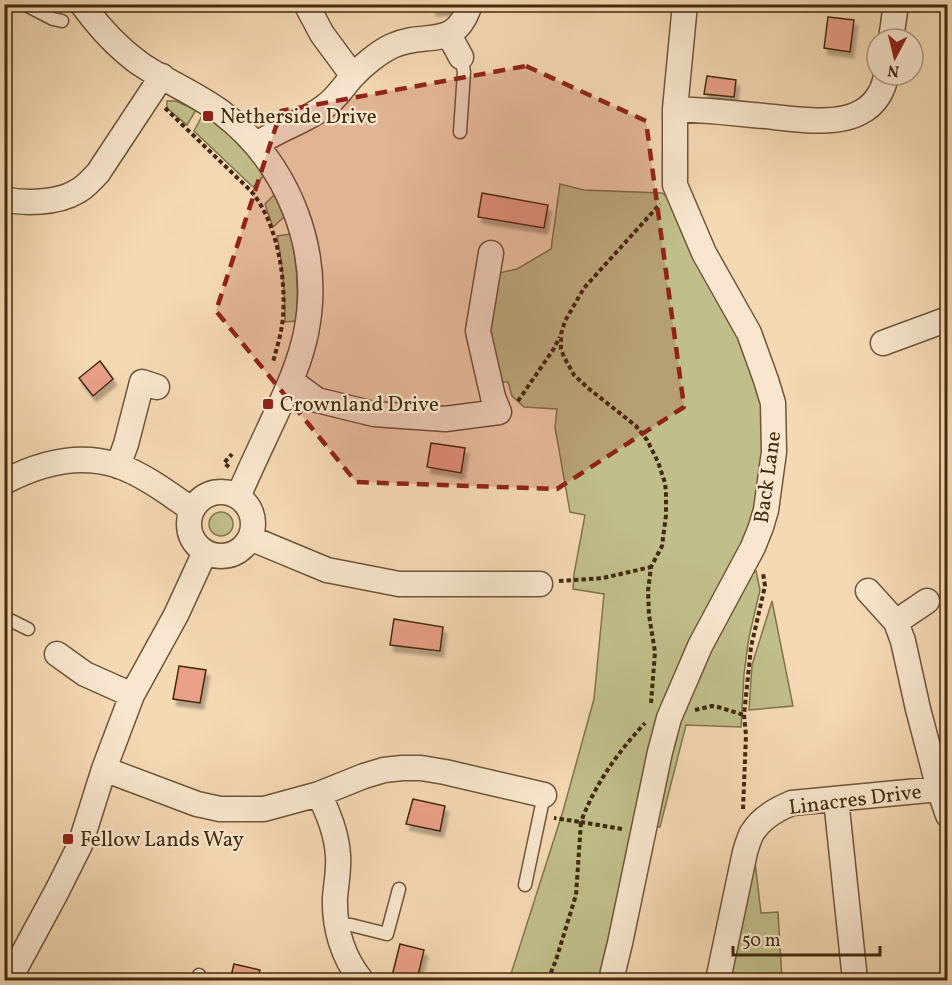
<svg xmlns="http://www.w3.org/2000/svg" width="952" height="985" font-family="Vollkorn,serif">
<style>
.green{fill:#c0be8a;stroke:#81744c;stroke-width:1.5}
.building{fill:#eaa088;stroke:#422a0d;stroke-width:1.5;filter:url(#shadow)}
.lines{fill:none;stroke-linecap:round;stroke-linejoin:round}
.lane-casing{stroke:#6f5637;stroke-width:15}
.street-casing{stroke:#6f5637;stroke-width:27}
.path{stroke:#422a0d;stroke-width:4;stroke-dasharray:4.5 3;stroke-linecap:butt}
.lane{stroke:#f8e6ce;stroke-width:12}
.street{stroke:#f8e6ce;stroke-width:24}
.marked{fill:#8f2418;fill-opacity:0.2;stroke:#8f2418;stroke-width:4.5;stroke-dasharray:12 8;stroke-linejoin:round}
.poi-dot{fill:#8f2418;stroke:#f8e6ce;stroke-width:2}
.labels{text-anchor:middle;stroke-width:4.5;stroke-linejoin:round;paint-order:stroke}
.poi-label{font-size:21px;fill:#422a0d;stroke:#f8e6ce;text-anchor:start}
.street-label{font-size:21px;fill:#422a0d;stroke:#f8e6ce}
</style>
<defs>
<filter id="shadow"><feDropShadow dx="3.5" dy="6" stdDeviation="1.5" flood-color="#0004"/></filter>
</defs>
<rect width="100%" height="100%" fill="#f5d9b4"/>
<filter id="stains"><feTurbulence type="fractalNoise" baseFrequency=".00333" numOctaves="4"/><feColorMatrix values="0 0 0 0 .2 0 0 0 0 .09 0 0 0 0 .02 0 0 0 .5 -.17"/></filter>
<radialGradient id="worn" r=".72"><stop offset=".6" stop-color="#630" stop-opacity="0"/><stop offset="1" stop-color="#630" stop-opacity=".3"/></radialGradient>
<path class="green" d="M167 101H176L196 110 187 125 167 108Z
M203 114 226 132 246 151 264 176 253 187 194 131Z
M560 184 584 190 662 193 673 202 761 384 766 426 756 521 716 594 602 980H509L563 811 594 699 604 594 573 589 574 574 585 515 570 512 555 427 557 409 524 407 512 396 508 382H500L487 337 499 273 517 269 551 249Z
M275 194 284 217 273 227 265 204Z
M291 234C297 263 299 292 296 321L285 322C285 292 283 266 277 236Z
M209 524a12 12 0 1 1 24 0a12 12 0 1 1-24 0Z
M756 571 760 590 749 637 744 674 741 727 686 725 660 827H651L674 721 742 576Z
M772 601 793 706 749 710 752 665Z
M753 845 761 913 778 912 782 980H725Z"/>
<path class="building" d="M433 4H452V9L433 10Z
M828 17 854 20 850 52 824 48Z
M707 76 736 80 734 97 704 94Z
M482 193 548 205 544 228 478 217Z
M100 361 113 379 93 396 79 378Z
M431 443 465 448 461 473 427 467Z
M394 619 443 627 440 651 390 645Z
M179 666 206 670 200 703 173 699Z
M413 799 445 806 440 831 406 824Z
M400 944 424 950 417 980H391Z
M234 964 260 970 257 980H230Z"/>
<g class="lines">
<g class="lane-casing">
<path id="lane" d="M24 4 53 19 62 21
M460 132 464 72 461 57
M4 617 28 629
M525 885 544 795
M337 925H351L387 934 399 889
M198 980 199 975"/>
</g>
<g class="street-casing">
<path id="street" d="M82 4C98 26 117 47 139 63 165 81 195 93 221 112 288 163 323 250 306 333 300 362 288 388 276 414 263 442 250 469 238 497
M306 4 322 34 353 76
M449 35 461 57
M891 39 896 4
M675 109C701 110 727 112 753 115 784 117 834 128 861 112 875 105 884 90 886 75
M256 145C277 129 303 123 324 107 336 99 343 87 352 77 362 66 379 52 392 46 426 30 455 52 470 4
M4 199C24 204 58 203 76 192 85 188 91 180 98 173L162 76
M883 343 948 319
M291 381 317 400 374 414 445 419 499 412 493 397 478 331 491 253
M118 466 126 444 142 382 157 387
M4 482C38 464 78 453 116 465 143 474 168 493 191 509
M189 524a32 32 0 1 1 64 0a32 32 0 1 1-64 0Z
M250 538 327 570 399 584H540
M868 591 896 622 903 641 918 709 939 789 948 815
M896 622 927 601
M57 654 85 674 132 695
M104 769 197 804 220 809H264L319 794 364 776 384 770 402 768H421L445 772 544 795
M319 794C328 813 337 834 338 856 339 870 336 884 335 898 334 928 343 957 361 980
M836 799 855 980
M10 978 57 891 80 845 104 769 132 695 176 615 205 552
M611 980 620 943 660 752 669 718 700 646 753 547 761 527 766 510 774 452 773 403 766 380 749 333 704 253 675 185V109L685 4
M718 980 745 852C747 846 749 838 752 833 761 818 777 809 792 803L939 789"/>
</g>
<path class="path" d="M165 108 251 191C277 222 286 277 283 316 282 332 277 347 273 362
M518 401 553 350 560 337
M229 467 224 463 232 454
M559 581 603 578 651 567
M651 703 655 652 649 615 648 591 651 567 662 546 666 515V492L665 483 658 462 647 440 636 426 588 388 574 375 564 357 561 349V334L565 321 584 288 660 204
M695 710 712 706 718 707 744 715
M743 809 746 735 744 715 751 647 765 586 763 573
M622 829 581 822C595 784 618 752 645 723
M548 980 556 960 576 895 581 822 554 818"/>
<use href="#lane" class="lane"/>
<use href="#street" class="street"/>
</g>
<path class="marked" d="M526 66 646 121 684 407 557 489 356 482 216 311 281 111Z"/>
<g class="poi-dot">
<rect x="202" y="110" width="12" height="12" rx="3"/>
<rect x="262" y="398" width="12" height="12" rx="3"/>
<rect x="62" y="833" width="12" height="12" rx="3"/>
</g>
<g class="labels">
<g class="poi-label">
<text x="220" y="123">Netherside Drive</text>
<text x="280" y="411">Crownland Drive</text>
<text x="80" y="846">Fellow Lands Way</text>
</g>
<g class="street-label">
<text transform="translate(767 477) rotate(-82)" y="7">Back Lane</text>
<text transform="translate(855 799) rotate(-7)" y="7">Linacres Drive</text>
</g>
</g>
<rect width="952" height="985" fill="none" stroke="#f5d9b4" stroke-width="24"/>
<rect x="6" y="6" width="940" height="973" fill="none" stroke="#422a0d" stroke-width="3"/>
<rect x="12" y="12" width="928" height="961" fill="none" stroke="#422a0d" stroke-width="1.5"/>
<g transform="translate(895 57) rotate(187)"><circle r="28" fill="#f8e6ce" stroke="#af9b81" stroke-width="1.5"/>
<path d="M0-4.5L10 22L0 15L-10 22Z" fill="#8f2418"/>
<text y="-9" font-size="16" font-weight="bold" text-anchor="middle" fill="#422a0d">N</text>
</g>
<path d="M733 946v9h147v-9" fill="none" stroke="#422a0d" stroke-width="3"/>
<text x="742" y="946" font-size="18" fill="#422a0d" stroke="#f8e6ce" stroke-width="4.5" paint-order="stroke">50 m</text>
<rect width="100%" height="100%" filter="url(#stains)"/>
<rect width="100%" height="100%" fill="url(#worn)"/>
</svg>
